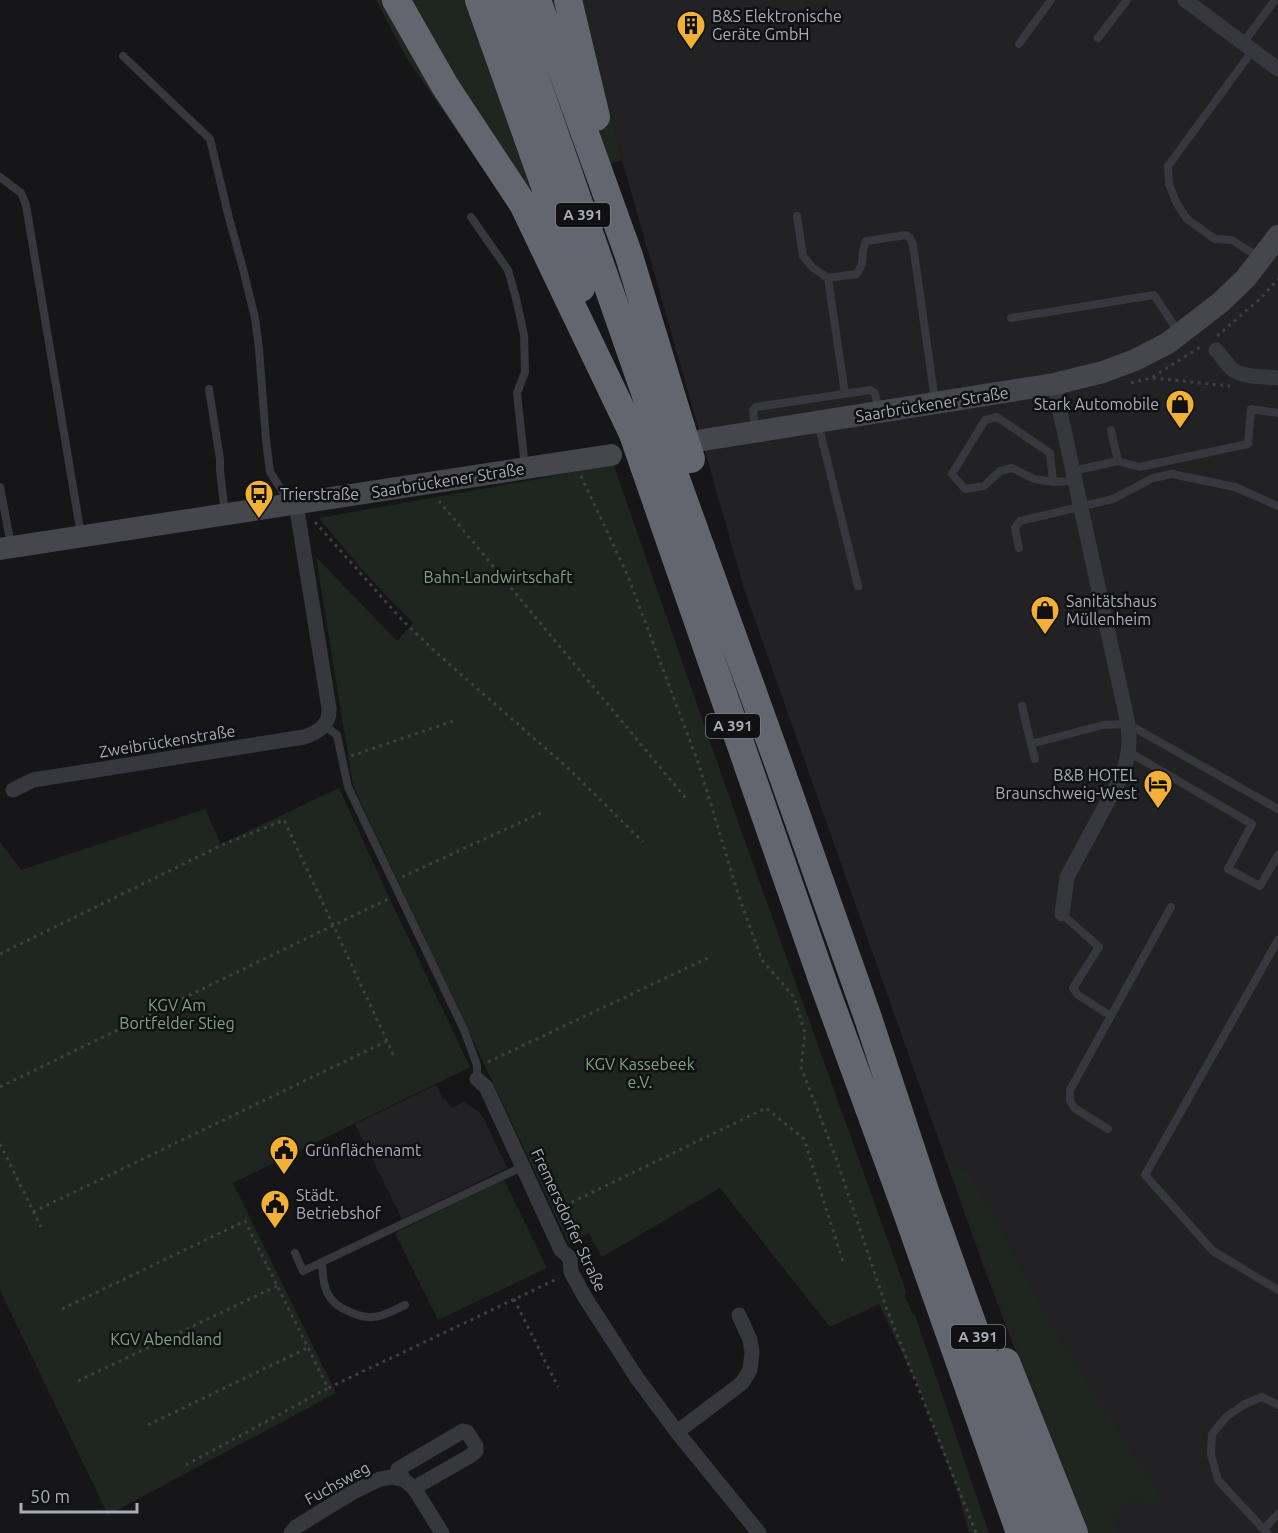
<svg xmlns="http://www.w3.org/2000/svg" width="1278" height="1533" font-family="Ubuntu,sans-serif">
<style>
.built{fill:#222225}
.green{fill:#1e261f}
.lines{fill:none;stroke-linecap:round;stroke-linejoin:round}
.path{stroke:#3d3f44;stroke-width:3;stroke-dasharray:3 4.5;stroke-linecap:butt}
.lane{stroke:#37383d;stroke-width:8}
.street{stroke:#37383d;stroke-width:15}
.secondary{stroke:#45474d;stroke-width:22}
.highway{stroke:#63666e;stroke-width:28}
.highway-bridge{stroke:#63666e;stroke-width:28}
.labels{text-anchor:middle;stroke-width:5;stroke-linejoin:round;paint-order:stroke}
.shield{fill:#111113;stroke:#7b7e86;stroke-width:1.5}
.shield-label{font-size:15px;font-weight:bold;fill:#a8adb8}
.poi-label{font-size:16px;fill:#a8adb8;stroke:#111113;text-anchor:start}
.street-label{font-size:16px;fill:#a8adb8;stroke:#111113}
.park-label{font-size:16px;fill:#7fa381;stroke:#111113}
</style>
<rect width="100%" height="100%" fill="#161618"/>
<path class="built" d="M586 0H1278V1533H1085L984 1268 745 592 622 160Z
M436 1085 443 1099H445L451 1108 464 1102 479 1112 484 1119 507 1168 402 1219 355 1124Z"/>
<path class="green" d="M376 0H586L622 160 501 196 406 57Z
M613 463 737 819 906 1291 905 1296 912 1313 915 1315 989 1533H969L958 1492 918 1386 879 1304 830 1327 720 1188 602 1257 589 1233 569 1244 353 786 316 557 397 641 413 623 364 572 319 518 554 476Z
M339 788 387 893 470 1067 233 1183 336 1393 108 1515 0 1290V842L21 870 205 809 221 844Z
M949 1160 971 1175 1056 1334 1161 1497 1153 1506 1136 1497 1114 1512 1118 1533H1089C1044 1408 990 1286 949 1160Z
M504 1180 547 1268 438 1320 395 1233Z"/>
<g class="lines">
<path class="path" d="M1217 336 1261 298 1278 279
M1153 378 1230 386
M1131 383 1151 378 1202 346
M581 476 628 576 699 765 739 897 762 960 794 997 805 1033 801 1067 836 1158 886 1307 976 1533
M439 501 688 801
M315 522 402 620 440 656 569 769 643 842
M351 756 453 721
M402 877 543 812
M0 954 222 845 284 820 395 1058
M488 1062 712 956
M0 1087 390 898
M0 1144 41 1227
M558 1209 766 1108 804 1139 844 1265
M33 1212 387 1041
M514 1299 558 1387
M62 1309 245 1221 328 1388 559 1278
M78 1381 277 1286
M148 1425 307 1348
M186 1465 328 1388"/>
<path class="lane" d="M1098 38 1127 0
M1243 43 1275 0
M1019 44 1051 0
M1253 50 1168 166 1169 184 1177 204 1187 219 1215 239 1232 240 1260 258
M123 56 210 139 229 218 243 269 255 318 259 349 266 440 270 472 285 495 287 504
M0 177 21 193 26 205 81 535
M797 216 803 256 813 268 828 278 845 394
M471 217 508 270 516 298 524 335 525 372 517 393 525 467
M828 278 857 274 862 264 863 250 866 241 906 235 910 238 913 245 935 401
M1011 318 1154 295 1179 333
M209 389 220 459V471L225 513
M818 423 858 586
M755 428 753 410 756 407 870 390 875 393 879 411
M1111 430 1118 461
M1073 471 1118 461 1139 467 1248 444 1251 409 1278 413
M1053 482 1034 479 1012 468 1000 471 984 486 965 489 952 474 985 420 997 417 1050 453 1053 482 1075 481
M0 487 11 545
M1019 548 1015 528 1020 521 1113 499 1153 478 1172 474 1235 487 1278 506
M1022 706 1031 744 1103 725 1128 724 1278 809
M325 726 337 735 348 787 464 1030 477 1065V1079
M1031 744 1035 759
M1129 752 1252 824 1228 869 1260 886 1278 855
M1062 914 1099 947 1073 988 1078 995 1111 1016
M1278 940 1145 1175 1213 1251 1278 1290
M1108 1129 1074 1108 1070 1100V1090L1171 907
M295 1253 303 1271 524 1166
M322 1262C323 1286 325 1302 350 1312 357 1315 366 1318 373 1317 383 1317 396 1309 405 1305
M1264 1529 1278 1514
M1267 1533 1218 1480 1211 1455 1212 1434 1227 1416 1245 1404 1262 1397 1278 1405"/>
<path class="street" d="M1185 0 1278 69
M1216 350C1222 356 1226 364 1233 370 1244 378 1265 376 1278 378
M1054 384 1128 724C1130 744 1129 756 1122 775L1067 877 1062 914
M13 790 33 780 304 737C319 732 330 725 329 708L296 504
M477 1079 486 1087 561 1250 570 1258 571 1272 586 1299 637 1378 677 1432 759 1533
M677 1432 742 1383 750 1370 752 1352 750 1340 739 1315
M404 1480 398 1469 463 1431 467 1432 476 1446V1451L470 1456 414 1488
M291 1533 296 1527 353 1492 380 1479 392 1477 404 1480 414 1488 442 1533"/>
<path class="secondary" d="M703 440 1054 384 1103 372 1135 360 1168 343 1221 302 1246 278 1278 236
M0 549 611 455"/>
<path class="highway" d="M396 0 445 86 523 204 633 434
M479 0 581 288
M508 0 658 430
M537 0 629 256 681 427
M568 0 596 117
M670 462 780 768 868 1018 926 1194 1047 1533
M644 466 824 985 905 1207 1020 1533
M1006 1362 1074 1533"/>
<path class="highway-bridge" d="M681 427 691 459
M658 430 670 462
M633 434 644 466"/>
</g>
<defs>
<g id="building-pin" transform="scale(1.5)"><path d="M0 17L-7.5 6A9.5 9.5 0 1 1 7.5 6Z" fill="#f2b134" stroke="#111113"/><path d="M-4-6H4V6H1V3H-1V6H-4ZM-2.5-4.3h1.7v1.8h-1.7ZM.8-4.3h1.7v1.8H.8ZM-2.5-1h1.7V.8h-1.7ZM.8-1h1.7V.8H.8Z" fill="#111"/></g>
<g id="shop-pin" transform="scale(1.5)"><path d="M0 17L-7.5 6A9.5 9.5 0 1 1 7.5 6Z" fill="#f2b134" stroke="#111113"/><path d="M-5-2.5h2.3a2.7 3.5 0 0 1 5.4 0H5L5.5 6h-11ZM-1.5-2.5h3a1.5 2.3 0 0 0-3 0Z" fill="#111"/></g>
<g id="bus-pin" transform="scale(1.5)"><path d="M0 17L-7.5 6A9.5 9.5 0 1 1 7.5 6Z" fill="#f2b134" stroke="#111113"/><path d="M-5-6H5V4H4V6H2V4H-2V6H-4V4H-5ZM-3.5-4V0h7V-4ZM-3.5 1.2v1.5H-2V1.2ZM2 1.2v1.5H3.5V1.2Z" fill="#111"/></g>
<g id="hotel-pin" transform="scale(1.5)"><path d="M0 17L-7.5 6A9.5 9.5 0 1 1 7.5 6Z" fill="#f2b134" stroke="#111113"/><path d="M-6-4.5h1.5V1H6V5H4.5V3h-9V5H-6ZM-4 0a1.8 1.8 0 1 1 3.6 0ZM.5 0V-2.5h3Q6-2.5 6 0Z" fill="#111"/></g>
<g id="civic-pin" transform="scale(1.5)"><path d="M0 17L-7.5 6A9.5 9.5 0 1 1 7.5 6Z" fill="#f2b134" stroke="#111113"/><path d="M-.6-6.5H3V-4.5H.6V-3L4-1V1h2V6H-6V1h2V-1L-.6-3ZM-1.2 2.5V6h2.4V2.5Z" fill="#111"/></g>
</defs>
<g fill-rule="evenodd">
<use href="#building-pin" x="691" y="25"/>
<use href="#shop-pin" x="1180" y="404"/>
<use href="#bus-pin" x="259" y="494"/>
<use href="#shop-pin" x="1045" y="610"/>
<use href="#hotel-pin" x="1158" y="784"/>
<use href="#civic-pin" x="284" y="1150"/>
<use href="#civic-pin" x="275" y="1204"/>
</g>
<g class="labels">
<g class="shield">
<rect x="556" y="203" width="54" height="24" rx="4.5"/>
<rect x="706" y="714" width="54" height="24" rx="4.5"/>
<rect x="951" y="1325" width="54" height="24" rx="4.5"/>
</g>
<g class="shield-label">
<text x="583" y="220">A 391</text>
<text x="733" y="731">A 391</text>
<text x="978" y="1342">A 391</text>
</g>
<g class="poi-label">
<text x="712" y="22">B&amp;S Elektronische<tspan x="712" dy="18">Geräte GmbH</tspan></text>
<text x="1159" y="410" text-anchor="end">Stark Automobile</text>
<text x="280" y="500">Trierstraße</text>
<text x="1066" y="607">Sanitätshaus<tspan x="1066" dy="18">Müllenheim</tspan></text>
<text x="1137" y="781" text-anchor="end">B&amp;B HOTEL<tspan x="1137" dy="18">Braunschweig-West</tspan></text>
<text x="305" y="1156">Grünflächenamt</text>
<text x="296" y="1201">Städt.<tspan x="296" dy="18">Betriebshof</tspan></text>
</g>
<g class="street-label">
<text transform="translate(932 404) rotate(-9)" y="6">Saarbrückener Straße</text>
<text transform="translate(448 480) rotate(-9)" y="6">Saarbrückener Straße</text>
<text transform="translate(167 741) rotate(-9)" y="6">Zweibrückenstraße</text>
<text transform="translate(569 1220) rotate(65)" y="6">Fremersdorfer Straße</text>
<text transform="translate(337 1483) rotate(-29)" y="6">Fuchsweg</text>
</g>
<g class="park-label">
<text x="498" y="583">Bahn-Landwirtschaft</text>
<text x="177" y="1011">KGV Am<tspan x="177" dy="18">Bortfelder Stieg</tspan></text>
<text x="640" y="1070">KGV Kassebeek<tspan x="640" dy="18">e.V.</tspan></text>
<text x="166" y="1345">KGV Abendland</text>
</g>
</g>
<path d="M21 1503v9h116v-9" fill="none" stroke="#a8adb8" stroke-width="3"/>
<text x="30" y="1503" font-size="18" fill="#a8adb8" stroke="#111113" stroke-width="4.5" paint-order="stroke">50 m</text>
</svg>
